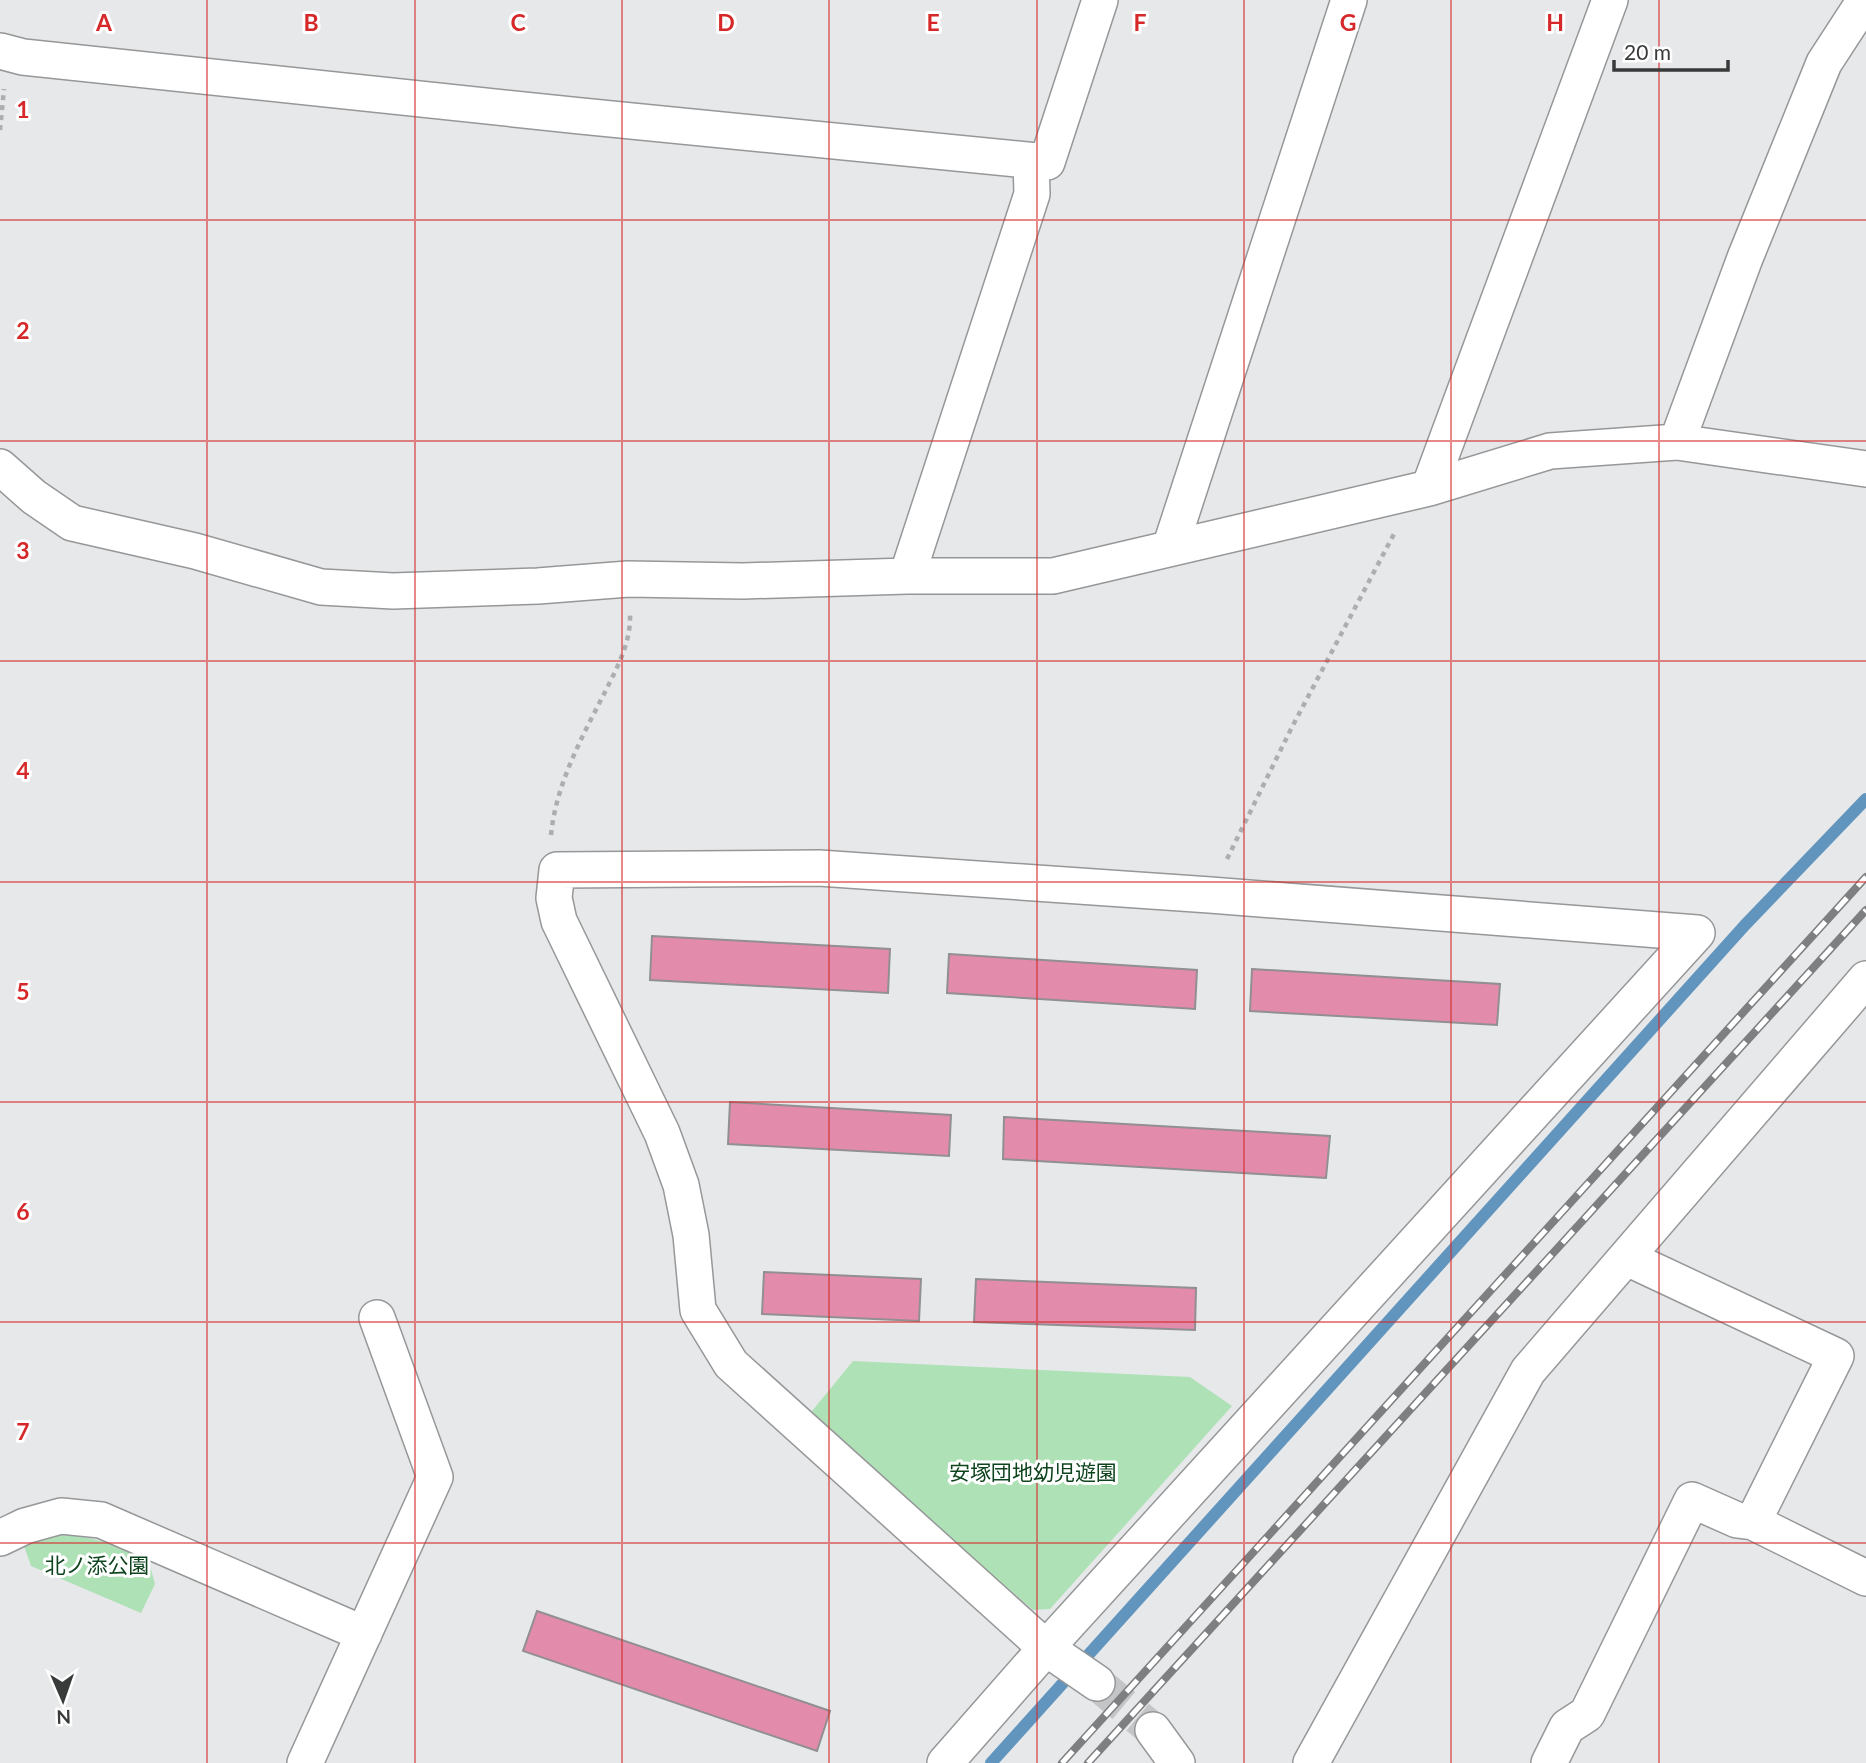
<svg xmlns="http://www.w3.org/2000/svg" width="1866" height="1763" font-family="Lato,'Noto Sans JP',sans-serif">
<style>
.green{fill:#afe1b6}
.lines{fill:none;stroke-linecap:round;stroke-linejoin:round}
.stream{stroke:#6195be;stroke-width:12}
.building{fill:#e38baa;stroke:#918f8f;stroke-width:2}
.minor-tunnel{stroke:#c4c5c7;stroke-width:35;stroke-dasharray:35 18;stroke-linecap:butt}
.minor-casing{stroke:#969798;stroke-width:38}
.path{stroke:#adaeb0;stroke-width:4.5;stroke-dasharray:5 5;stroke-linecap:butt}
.minor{stroke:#fff;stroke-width:35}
.rail-casing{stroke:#7e7f80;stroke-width:8}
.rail{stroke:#fff;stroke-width:5;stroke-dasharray:16;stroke-linecap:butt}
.grid{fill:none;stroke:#d62828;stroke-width:2;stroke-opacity:0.55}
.labels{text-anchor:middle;stroke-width:6;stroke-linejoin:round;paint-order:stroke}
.park-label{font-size:21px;fill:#0e441d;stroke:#fff}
.grid-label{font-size:23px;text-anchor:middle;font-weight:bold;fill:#d62828;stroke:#fff;stroke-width:6;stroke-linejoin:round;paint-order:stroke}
</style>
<rect width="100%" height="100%" fill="#e7e8ea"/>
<path class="green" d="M853 1361 1190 1377 1232 1406 1050 1609 1033 1610 813 1419 812 1411Z
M58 1535C97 1536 115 1545 149 1562L155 1584 141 1613 31 1566 24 1546Z"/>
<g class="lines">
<path class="stream" d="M991 1763 1745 925 1866 799"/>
</g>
<path class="building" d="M652 936 890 949 888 993 650 980Z
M949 954 1197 970 1195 1009 947 993Z
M1252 969 1500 984 1497 1025 1250 1011Z
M730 1102 951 1115 949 1156 728 1144Z
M1004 1117 1330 1136 1326 1178 1003 1159Z
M764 1272 921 1279 919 1321 762 1314Z
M976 1279 1196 1288 1195 1330 974 1322Z
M537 1611 830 1711 817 1751 523 1651Z"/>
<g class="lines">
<path class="minor-tunnel" d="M1097 1683 1153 1730"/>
<g class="minor-casing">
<path id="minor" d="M0 51 23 57 581 116 1047 162 1100 0
M1677 442 1745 258 1824 63 1865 0
M0 467 34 497 72 523 195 551 321 587 393 591 538 586 628 579 743 581 907 576H1053L1429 488 1550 451 1677 442 1866 469
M1429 488 1610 0
M1170 548 1349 0
M907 576 1032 194 1031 161
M1627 1258 1836 1356 1753 1522 1866 1578
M0 1538 25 1526 61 1516 101 1520 364 1634
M1153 1730 1177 1763
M305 1763 435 1477 377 1318
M945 1763 1046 1648 1697 933 1210 895 819 868 557 870 554 898 559 921 662 1133 681 1185 691 1235 698 1310 731 1364 1046 1648 1097 1683
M1311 1763 1528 1371 1866 979
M1549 1763 1567 1727 1587 1714 1692 1500 1737 1520 1753 1522"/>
</g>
<path class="path" d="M0 130 4 89
M551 835C556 784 582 737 605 692 617 668 631 642 630 615
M1227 859 1291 729 1394 534"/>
<use href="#minor" class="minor"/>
<g class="rail-casing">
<path id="rail" d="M1062 1763 1866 877
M1088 1763 1866 910"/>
</g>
<use href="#rail" class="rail"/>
</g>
<path class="grid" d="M207 0V1763M415 0V1763M622 0V1763M829 0V1763M1037 0V1763M1244 0V1763M1451 0V1763M1659 0V1763M0 220H1866M0 441H1866M0 661H1866M0 882H1866M0 1102H1866M0 1322H1866M0 1543H1866"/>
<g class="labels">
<g class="park-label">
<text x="1033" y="1480">安塚団地幼児遊園</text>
<text x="97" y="1573">北ノ添公園</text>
</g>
</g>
<g class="grid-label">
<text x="104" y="31">A</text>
<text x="311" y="31">B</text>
<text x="518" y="31">C</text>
<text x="726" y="31">D</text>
<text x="933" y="31">E</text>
<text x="1140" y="31">F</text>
<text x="1348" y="31">G</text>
<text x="1555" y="31">H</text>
<text x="23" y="118">1</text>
<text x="23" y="339">2</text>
<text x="23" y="559">3</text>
<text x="23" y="779">4</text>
<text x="23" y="1000">5</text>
<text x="23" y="1220">6</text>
<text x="23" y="1440">7</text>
</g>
<g transform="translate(63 1700) rotate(178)" stroke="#ffffff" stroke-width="5" paint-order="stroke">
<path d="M0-5L12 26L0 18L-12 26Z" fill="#393a3a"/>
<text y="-10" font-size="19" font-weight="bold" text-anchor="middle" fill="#393a3a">N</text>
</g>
<path d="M1614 60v10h114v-10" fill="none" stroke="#393a3a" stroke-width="3.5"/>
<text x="1624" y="60" font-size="21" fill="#393a3a" stroke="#ffffff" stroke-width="5" paint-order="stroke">20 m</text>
</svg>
